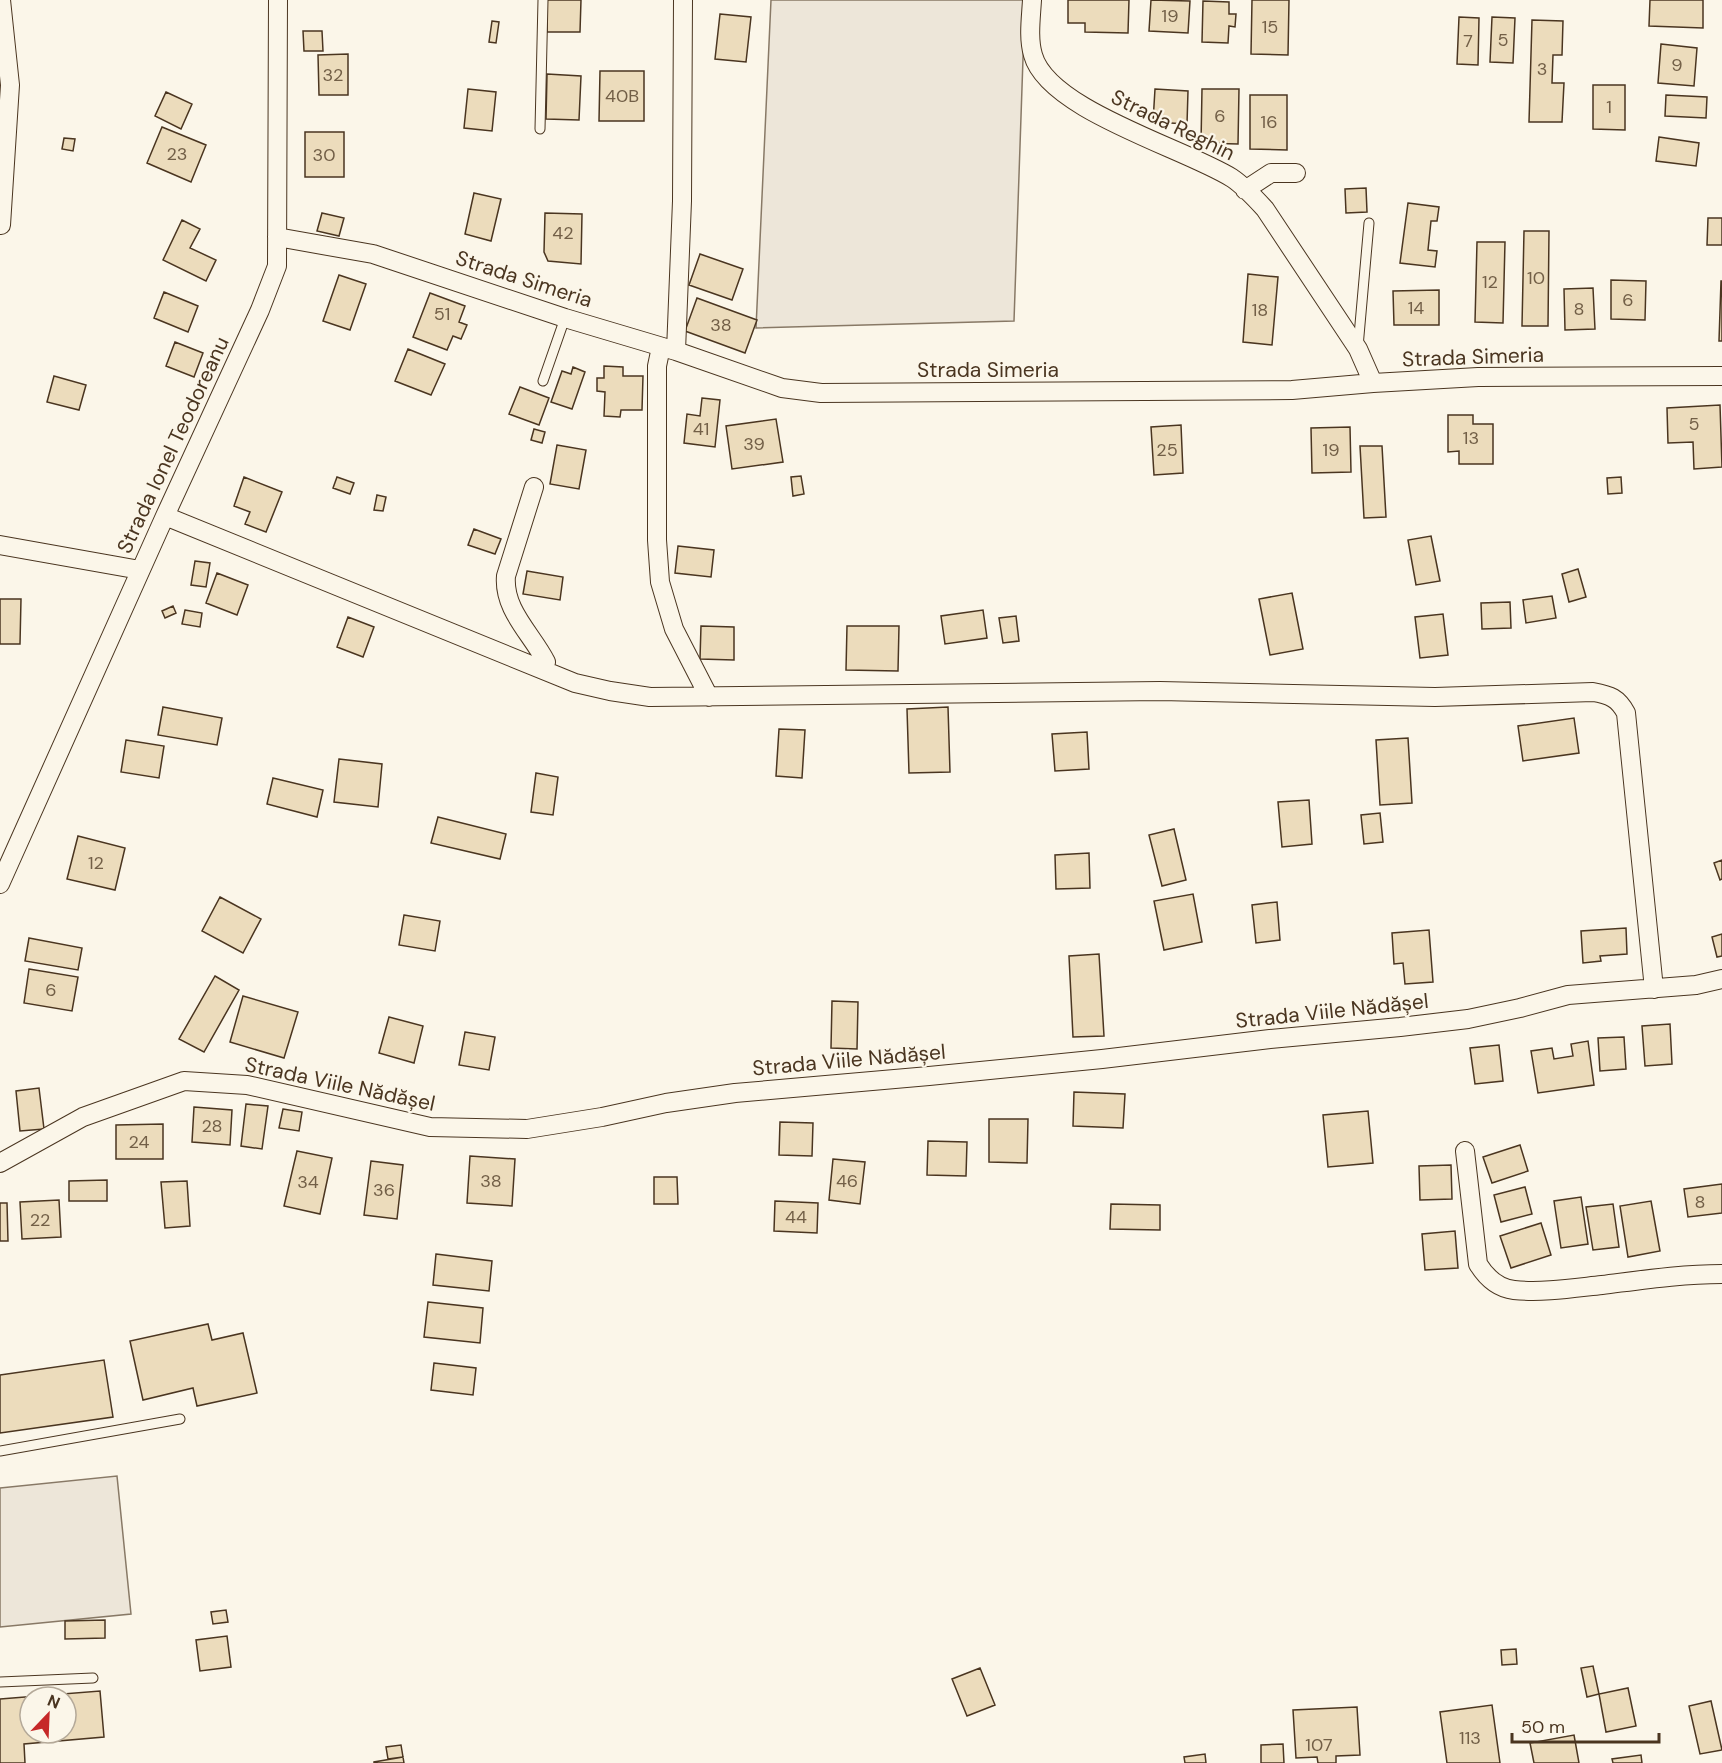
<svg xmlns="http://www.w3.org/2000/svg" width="1722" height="1763" font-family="'DM Sans',sans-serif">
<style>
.green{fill:#ede6d9;stroke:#887966;stroke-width:1.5}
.building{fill:#ecdcbc;stroke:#4a3520;stroke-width:1.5;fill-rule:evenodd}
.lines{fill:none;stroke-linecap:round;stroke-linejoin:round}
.service-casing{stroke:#4a3520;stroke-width:11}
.minor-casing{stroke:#4a3520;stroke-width:20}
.service{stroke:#fbf6e9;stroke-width:9}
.minor{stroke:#fbf6e9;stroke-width:18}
.labels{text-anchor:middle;stroke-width:4.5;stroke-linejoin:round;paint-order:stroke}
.number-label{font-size:18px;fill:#725f47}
.street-label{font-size:21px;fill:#4a3520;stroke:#fbf6e9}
</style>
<rect width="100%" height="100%" fill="#fbf6e9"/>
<path class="green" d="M771 0H1025L1014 321 756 328Z
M117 1476 131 1614 0 1627V1488Z"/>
<path class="building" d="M547 0H581L580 32H547Z
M1068 0H1129L1128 33 1085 32V23H1068Z
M1151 0 1190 1 1188 33 1149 31Z
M1252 0H1289L1288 55 1251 54Z
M1650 0H1703V28L1649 26Z
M1203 1 1229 2V14H1236L1235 27 1229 26 1228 43 1202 42Z
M720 14 751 17 746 62 715 59Z
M1459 17 1479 18 1478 65 1457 64Z
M1492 17 1515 18 1513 63 1490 62Z
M1532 20 1563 21 1562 55H1553L1552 83H1564L1562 122H1529Z
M492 21 499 22 496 43 489 42Z
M303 31H322L323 51H304Z
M1661 44 1697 48 1694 86 1658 83Z
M348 54V95H319L318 55Z
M600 71H644V121H599Z
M547 74 581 76 579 120 546 119Z
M1593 85H1625V130L1593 129Z
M468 89 496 92 492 131 464 128Z
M1155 89 1188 91 1187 124 1153 122Z
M1202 89H1239L1238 144 1201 143Z
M166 92 192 104 181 129 155 116Z
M1250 95H1287V150L1250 149Z
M1666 95 1707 97 1706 118 1665 116Z
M162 127 206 145 191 182 147 163Z
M305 132H344V177H305Z
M1659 137 1699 143 1696 166 1656 161Z
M64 138 75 139 73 151 62 149Z
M1366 188 1367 212 1346 213 1345 189Z
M474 193 501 199 491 241 465 234Z
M1408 203 1439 207 1437 221H1431L1428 250 1437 251 1435 267 1400 263Z
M322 213 344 218 339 236 317 231Z
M545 213 582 214 581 264 548 261 544 252Z
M1708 218H1722V245H1707Z
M182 220 200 229 190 248 216 260 206 281 163 260Z
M1524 231H1549L1548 326H1522Z
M1477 242H1505L1503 323 1475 322Z
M700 254 743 269 732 300 689 285Z
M1248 274 1278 277 1272 345 1243 342Z
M339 275 366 284 350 330 323 321Z
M1611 280 1646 281 1645 320 1611 319Z
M1721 281H1722V341H1719Z
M1593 288 1595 329 1565 330 1564 289Z
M1439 290V325H1394L1393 291Z
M164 292 198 306 188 332 154 318Z
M430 293 465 306 459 322 467 325 461 339 453 336 447 350 413 337Z
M697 298 757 320 745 353 685 331Z
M175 342 203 353 194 377 166 366Z
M408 349 445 364 431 395 395 381Z
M604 366 623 367V376H643L642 410H621L620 417 604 416 605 392 597 391V378H604Z
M573 367 585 372 572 409 551 402 562 371 571 374Z
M54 376 86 385 79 410 47 402Z
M520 387 549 398 539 425 509 414Z
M702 398 720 400 715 447 684 443 687 414 700 416Z
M1720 405 1722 467 1694 469 1693 442 1668 443 1667 408Z
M1448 415H1473V424H1493V464H1459V451L1448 452Z
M776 419 783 462 732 469 726 426Z
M1181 425 1183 473 1154 475 1151 427Z
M1350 427 1351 472 1312 473 1311 428Z
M534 429 545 432 542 443 531 440Z
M557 445 586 450 579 489 550 484Z
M1360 446H1382L1386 517 1364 518Z
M801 476 804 494 793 496 791 477Z
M244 477 282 492 266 532 245 524 250 512 234 506Z
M337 477 354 483 350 494 333 488Z
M1621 477 1622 493 1608 494 1607 478Z
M377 495 386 497 383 511 374 510Z
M474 529 501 539 495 554 468 545Z
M1431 536 1440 581 1416 585 1408 540Z
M678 546 714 550 711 577 675 573Z
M195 561 210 563 206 587 191 585Z
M1578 569 1586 597 1569 602 1562 574Z
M527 571 563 577 560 600 523 594Z
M217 573 248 585 237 615 206 603Z
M1292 593 1303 649 1270 655 1259 599Z
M1552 596 1556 618 1526 623 1523 600Z
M0 599H21L20 644H0Z
M1510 602 1511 628 1482 629 1481 603Z
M173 606 176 613 165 618 162 611Z
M185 610 202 613 200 627 182 624Z
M983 610 987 638 945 644 941 616Z
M1443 614 1448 655 1420 658 1415 617Z
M1016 616 1019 641 1003 643 999 618Z
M348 617 374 627 363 657 337 647Z
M701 626 734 627V660L700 659Z
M847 626H899L898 671 846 670Z
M163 707 222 718 217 745 158 735Z
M948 707 950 772 909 773 907 709Z
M1574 718 1579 753 1523 761 1518 726Z
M779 729 805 730 802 778 776 776Z
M1087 732 1089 769 1055 771 1052 734Z
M1408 738 1412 803 1380 805 1376 740Z
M126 740 164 746 159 778 121 772Z
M339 759 382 764 378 807 334 802Z
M536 773 558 777 553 815 531 812Z
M273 778 323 790 317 817 267 804Z
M1309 800 1312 844 1282 847 1278 802Z
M1380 813 1383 842 1364 844 1361 815Z
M438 817 506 834 500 859 431 843Z
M1174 829 1186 880 1162 886 1149 835Z
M78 836 125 848 115 890 67 879Z
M1089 853 1090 888 1056 889 1055 855Z
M1722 860V879L1720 880 1714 863Z
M1193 894 1202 942 1164 950 1154 901Z
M220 897 261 919 243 953 202 931Z
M1277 902 1280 940 1256 943 1252 905Z
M404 915 440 921 435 951 399 945Z
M1626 928 1627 954 1600 956 1601 961 1583 963 1581 931Z
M1429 930 1433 982 1405 984 1403 963 1394 964 1392 933Z
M1722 934V956L1717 957 1712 937Z
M29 938 82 948 78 970 25 961Z
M1099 954 1104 1036 1073 1037 1069 956Z
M29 969 78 977 72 1011 24 1003Z
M215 976 239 990 204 1052 179 1039Z
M243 996 298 1012 284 1058 230 1042Z
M832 1001 858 1002 857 1049 831 1048Z
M389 1017 423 1026 414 1063 379 1053Z
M1670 1024 1672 1064 1645 1066 1642 1026Z
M465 1032 495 1037 489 1070 459 1065Z
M1624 1037 1626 1069 1600 1071 1598 1038Z
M1588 1041 1594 1085 1538 1093 1531 1051 1552 1048 1554 1059 1573 1056 1571 1044Z
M1499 1045 1503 1081 1475 1084 1470 1048Z
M39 1088 44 1129 20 1131 16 1091Z
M1074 1092 1125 1094 1123 1128 1073 1126Z
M246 1104 268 1106 262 1149 241 1146Z
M194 1107 232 1110 230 1145 192 1142Z
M283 1109 302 1112 299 1131 279 1128Z
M1368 1111 1373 1163 1328 1167 1323 1115Z
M989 1119H1028L1027 1163 989 1162Z
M780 1122 813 1123 812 1156 779 1155Z
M163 1124V1159H116V1125Z
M928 1141 967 1142 966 1176 927 1175Z
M1520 1145 1528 1171 1492 1183 1483 1157Z
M297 1151 332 1158 320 1214 284 1206Z
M470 1156 515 1159 512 1206 467 1203Z
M833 1159 865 1162 860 1204 829 1200Z
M371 1161 403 1165 397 1219 364 1215Z
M1451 1165 1452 1199 1420 1200 1419 1166Z
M654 1177H677L678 1204H654Z
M107 1180V1201H69V1181Z
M187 1181 190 1226 165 1228 161 1182Z
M1722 1184V1213L1688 1217 1684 1189Z
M1525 1187 1532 1214 1501 1222 1494 1195Z
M1581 1197 1588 1244 1561 1248 1554 1201Z
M59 1200 61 1237 22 1239 20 1202Z
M775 1201 818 1203 817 1233 774 1231Z
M1651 1201 1660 1251 1628 1257 1620 1206Z
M0 1203H7L8 1241H0Z
M1111 1204 1160 1205V1230L1110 1229Z
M1613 1204 1619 1247 1593 1250 1586 1207Z
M1541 1223 1551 1255 1511 1268 1500 1236Z
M1455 1231 1458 1268 1425 1270 1422 1234Z
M436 1254 492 1261 489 1291 433 1285Z
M428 1302 483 1308 480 1343 424 1337Z
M208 1324 212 1340 243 1333 257 1393 197 1406 193 1388 143 1400 130 1341Z
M104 1360 113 1417 0 1433V1375Z
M434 1363 476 1368 473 1395 431 1390Z
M226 1610 228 1622 213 1624 211 1612Z
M105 1620V1638L65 1639V1621Z
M227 1636 231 1667 200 1671 196 1640Z
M1516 1649 1517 1664 1502 1665 1501 1650Z
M1593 1666 1599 1694 1587 1697 1581 1668Z
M980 1668 995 1705 967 1716 952 1679Z
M1628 1688 1636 1726 1606 1732 1599 1694Z
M100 1691 104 1737 24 1744 25 1763H0V1699ZM30 1697H66V1733H30Z
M1711 1701 1722 1750 1700 1754 1689 1706Z
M1492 1705 1500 1763H1447L1440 1712Z
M1357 1707 1360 1755 1336 1756V1763H1318L1317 1757 1296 1758 1293 1710Z
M1574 1735 1579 1763H1534L1530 1743Z
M1283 1744 1284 1763H1261V1745Z
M401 1745 403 1757 388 1759 386 1747Z
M1205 1754 1206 1763H1185L1184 1757Z
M1641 1755 1642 1763H1613L1612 1759Z
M403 1757 404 1763H374V1762Z"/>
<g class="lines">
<g class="service-casing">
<path id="service" d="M540 129 543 0
M1358 347 1369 223
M543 381 565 318
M0 1451 180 1419
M0 1682 93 1678"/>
</g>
<g class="minor-casing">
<path id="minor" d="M1 0 10 85 1 225
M1032 0C1031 18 1028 38 1033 55 1048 110 1184 148 1232 178 1244 186 1255 198 1265 209L1358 349 1373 383
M1245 190 1271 173H1296
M277 237 373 254 565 318 676 351 782 388 821 393 1292 390 1373 383 1478 377 1722 376
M661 347 657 366V540L660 582 674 629 709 697
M676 351 682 201 683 0
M534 487 506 576C503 610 532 634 546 662L544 670
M165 516 575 683 610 691 650 697 1160 691 1435 697 1593 692C1610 695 1618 698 1626 713L1654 989
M0 545 140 570
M0 884 165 516 260 310 277 266 278 0
M1465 1151 1478 1264C1486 1277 1497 1288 1514 1290 1542 1293 1574 1288 1602 1285 1642 1280 1681 1274 1722 1274
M0 1163 83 1117 184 1081 247 1085 430 1127 527 1129 602 1117 666 1103 735 1093 929 1076 1102 1059 1270 1039 1400 1027 1468 1019 1520 1008 1568 995 1696 985 1722 979"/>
</g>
<use href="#service" class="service"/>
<use href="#minor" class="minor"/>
</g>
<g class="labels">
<g class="number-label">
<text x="1170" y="22">19</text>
<text x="1270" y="33">15</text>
<text x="1503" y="46">5</text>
<text x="1468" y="47">7</text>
<text x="1677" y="71">9</text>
<text x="1542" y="75">3</text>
<text x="333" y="81">32</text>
<text x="622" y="102">40B</text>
<text x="1609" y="113">1</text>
<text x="1220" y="122">6</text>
<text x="1269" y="128">16</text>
<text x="177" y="160">23</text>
<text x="324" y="161">30</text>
<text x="563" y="239">42</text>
<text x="1536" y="284">10</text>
<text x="1490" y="288">12</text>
<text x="1628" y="306">6</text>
<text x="1416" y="314">14</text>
<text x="1579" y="315">8</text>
<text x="1260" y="316">18</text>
<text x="442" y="320">51</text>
<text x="721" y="331">38</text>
<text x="1694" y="430">5</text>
<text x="701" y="435">41</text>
<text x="1471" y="444">13</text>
<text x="754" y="450">39</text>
<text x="1167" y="456">25</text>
<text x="1331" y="456">19</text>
<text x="96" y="869">12</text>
<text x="51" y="996">6</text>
<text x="212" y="1132">28</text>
<text x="139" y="1148">24</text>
<text x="491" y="1187">38</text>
<text x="847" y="1187">46</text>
<text x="308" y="1188">34</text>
<text x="384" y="1196">36</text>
<text x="1700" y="1208">8</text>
<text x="796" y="1223">44</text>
<text x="40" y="1226">22</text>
<text x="1470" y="1744">113</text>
<text x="1319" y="1751">107</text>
</g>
<g class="street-label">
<text transform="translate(1173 125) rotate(26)" y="7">Strada Reghin</text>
<text transform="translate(524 279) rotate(18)" y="7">Strada Simeria</text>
<text transform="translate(1473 357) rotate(-2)" y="7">Strada Simeria</text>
<text x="988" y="377">Strada Simeria</text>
<text transform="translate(173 445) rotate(-65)" y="7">Strada Ionel Teodoreanu</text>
<text transform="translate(1332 1011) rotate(-6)" y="7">Strada Viile Nădășel</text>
<text transform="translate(849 1060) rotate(-5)" y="7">Strada Viile Nădășel</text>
<text transform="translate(340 1084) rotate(12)" y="7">Strada Viile Nădășel</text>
</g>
</g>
<g transform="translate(48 1715) rotate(23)"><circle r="28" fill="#fbf6e9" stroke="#b4a999" stroke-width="1.5"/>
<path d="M0-4.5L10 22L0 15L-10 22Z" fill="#c62828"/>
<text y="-9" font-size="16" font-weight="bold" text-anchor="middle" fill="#4a3520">N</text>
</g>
<path d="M1512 1733v9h147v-9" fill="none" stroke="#4a3520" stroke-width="3"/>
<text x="1521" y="1733" font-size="18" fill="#4a3520" stroke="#fbf6e9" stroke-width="4.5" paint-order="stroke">50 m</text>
</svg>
